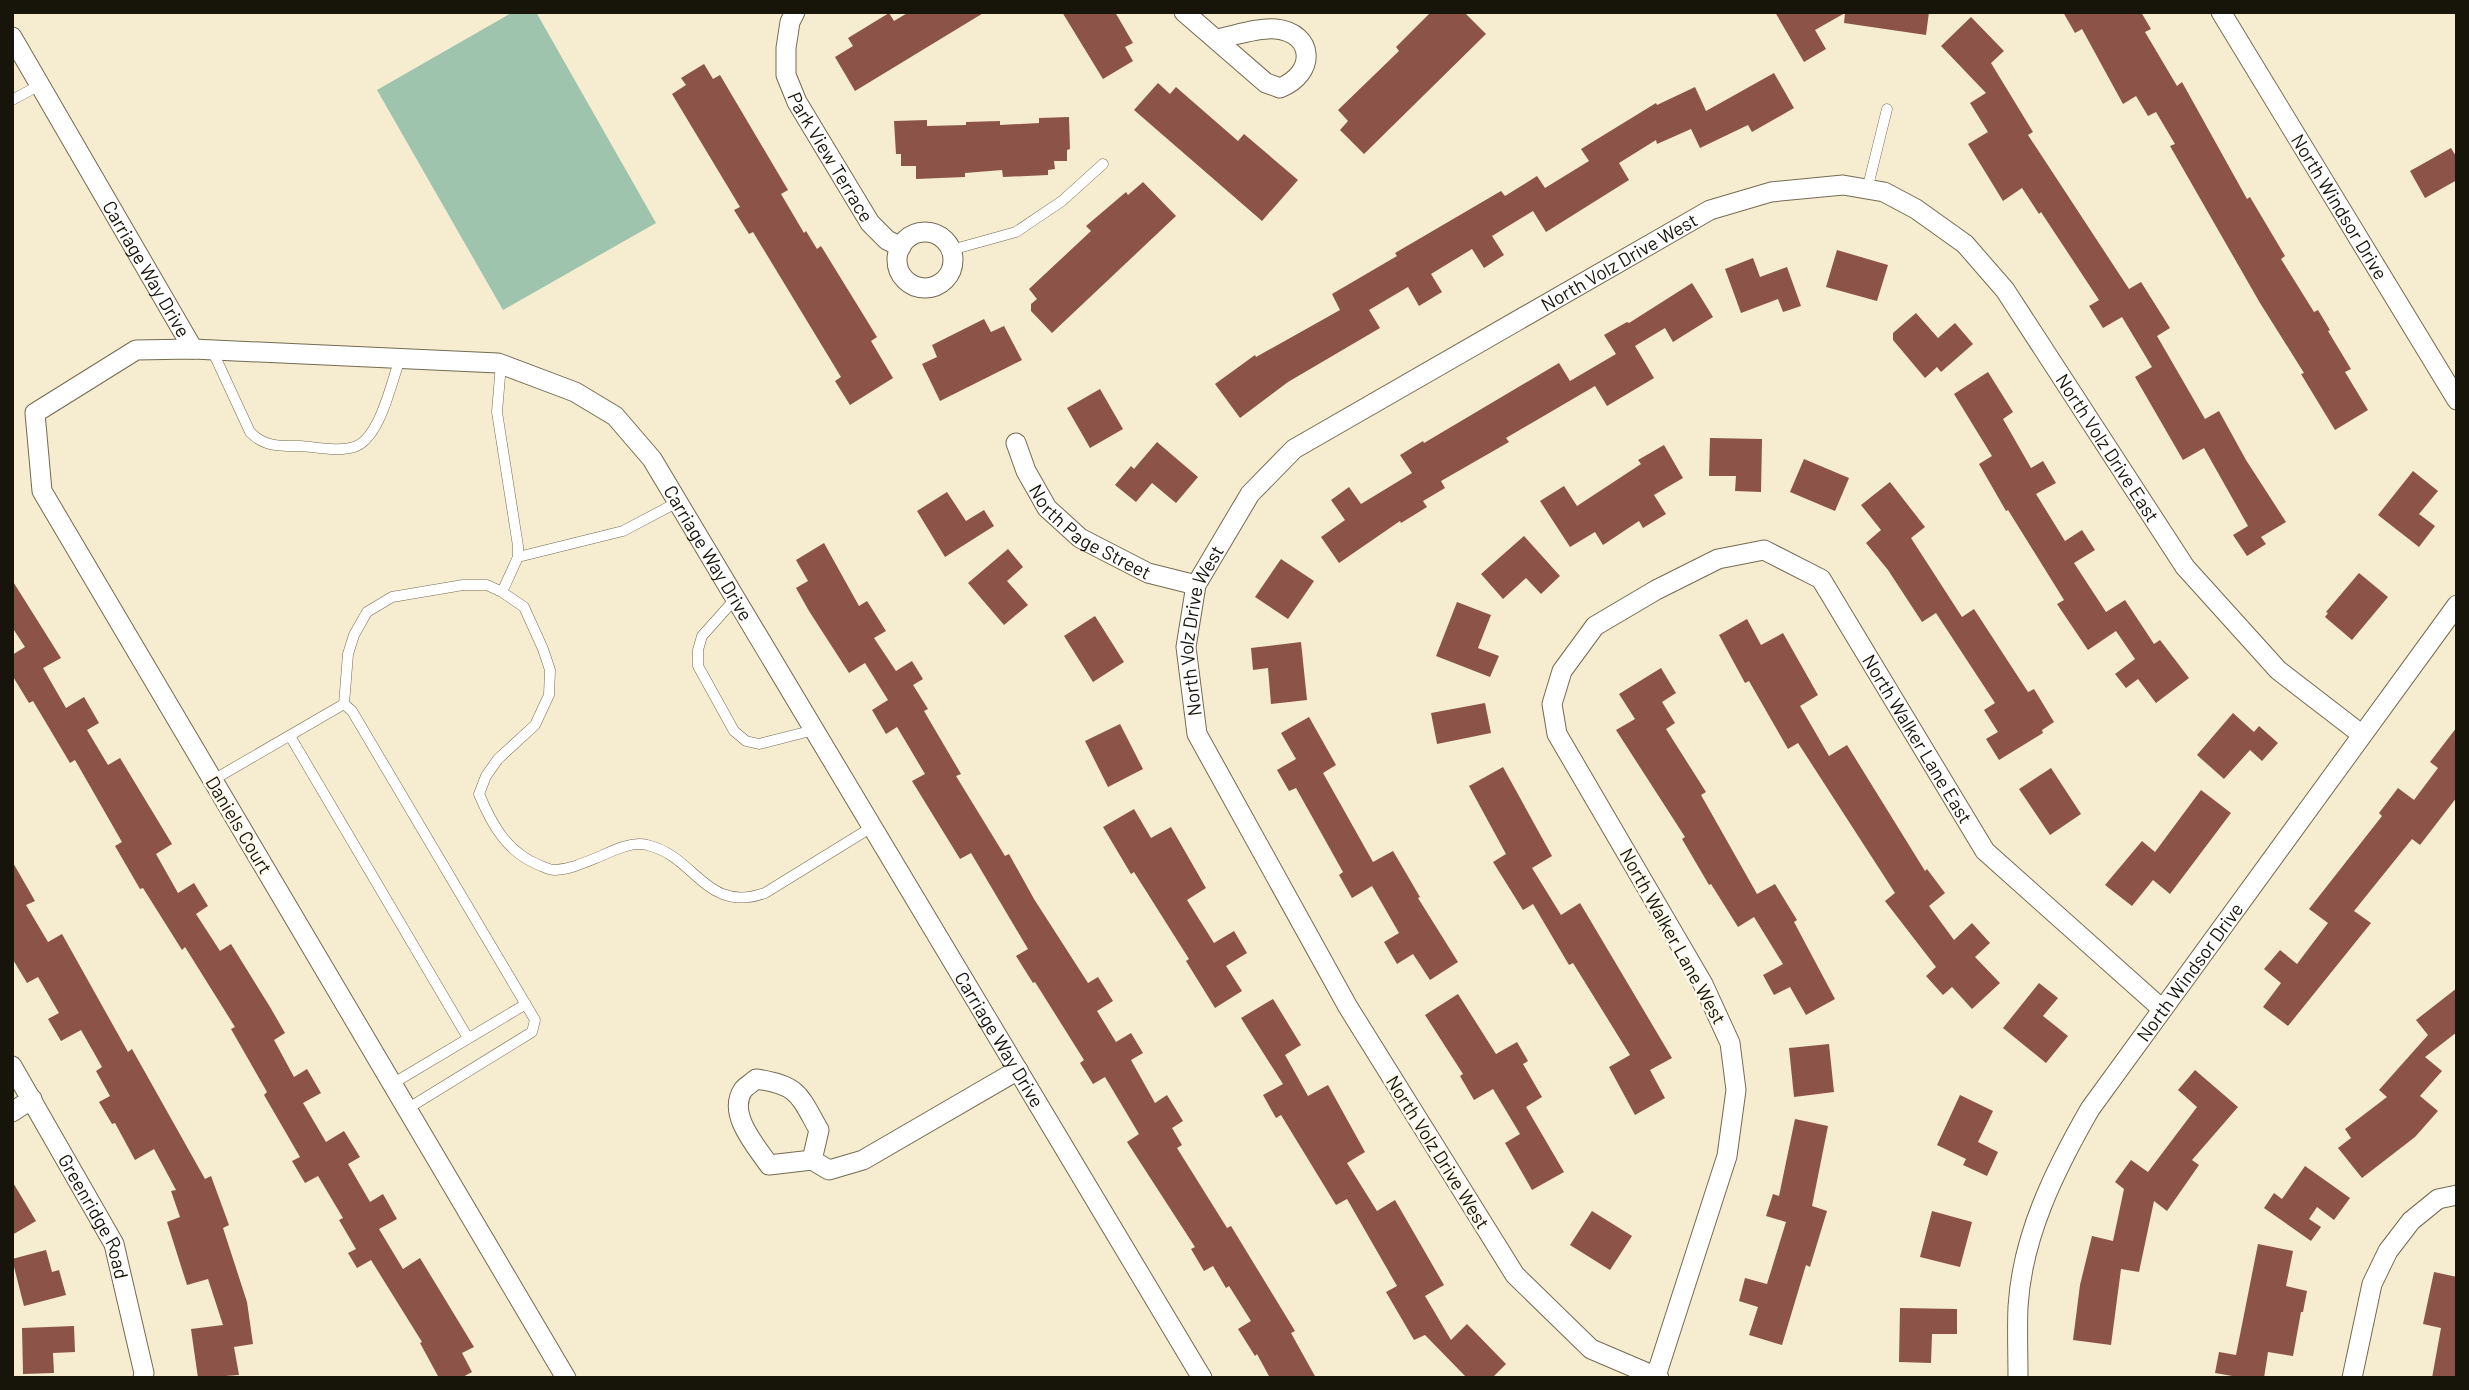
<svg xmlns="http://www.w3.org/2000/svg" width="2469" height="1390" font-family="Barlow,sans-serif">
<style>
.green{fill:#9ec4ad}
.building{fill:#8c5349}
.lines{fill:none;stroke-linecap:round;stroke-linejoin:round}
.service-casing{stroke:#746b52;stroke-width:11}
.minor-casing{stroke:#746b52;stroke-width:21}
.service{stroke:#fff;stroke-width:10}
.minor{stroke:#fff;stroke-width:19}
.labels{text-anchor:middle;stroke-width:5;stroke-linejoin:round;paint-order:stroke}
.street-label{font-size:19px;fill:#17140a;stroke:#fefaee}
</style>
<rect width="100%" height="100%" fill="#f6ecd0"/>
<path class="green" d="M513 12H536L656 223 503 310 377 90Z"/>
<path class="building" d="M909 12H985L855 91 835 57 853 46 848 38 889 13 894 21Z
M1062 12H1115L1133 43 1125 47 1133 61 1103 79Z
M1431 12H1464L1486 34 1364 154 1340 130 1348 121 1338 110 1399 51 1396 47Z
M1775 12H1929L1926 35 1844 23 1845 13 1815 30 1826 49 1804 62Z
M2063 12H2141L2151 29 2145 32 2177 86 2182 82 2247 199 2250 197 2285 256 2281 259 2314 312 2318 310 2330 330 2328 331 2351 369 2345 372 2368 410 2335 430 2301 374 2304 373 2260 303 2170 146 2175 144 2156 112 2148 116 2136 96 2123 104 2082 29 2075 33Z
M1971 17 2004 51 1991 63 2033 132 2028 135 2129 289 2141 282 2170 328 2157 336 2205 419 2219 411 2246 460 2286 522 2261 537 2266 544 2247 556 2233 535 2248 526 2204 448 2183 460 2135 377 2152 367 2122 317 2103 328 2089 306 2099 300 2041 212 2039 214 2022 188 2003 201 1968 144 1988 132 1970 103 1986 93 1941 46Z
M704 64 713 79 720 75 788 190 781 194 804 233 806 231 817 249 821 246 877 337 871 341 893 378 850 405 835 381 841 377 753 232 749 234 734 210 740 207 672 94 686 85 681 78Z
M1774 73 1794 108 1752 132 1748 125 1700 148 1691 129 1657 144 1656 140 1619 163 1629 180 1546 232 1533 211 1492 236 1504 255 1484 268 1472 249 1431 274 1442 292 1419 306 1408 287 1369 310 1380 328 1288 382 1240 418 1215 384 1255 355 1256 357 1340 310 1332 294 1397 256 1395 253 1501 191 1505 196 1537 176 1545 188 1589 161 1581 149 1656 103 1657 105 1695 87 1706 111Z
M1158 83 1170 94 1176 87 1238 141 1244 134 1298 180 1262 221 1134 110Z
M1069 117 1070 149 1067 150V161H1054L1055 169 1048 170V175L1003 177 1002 170 965 173V177L916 179V166H901V154H896L894 121 927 120V126L966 125V122L1000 121V125L1039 123V118Z
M2451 148 2457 158V180L2425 198 2410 171Z
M1143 182 1176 216 1052 333 1031 311V304L1037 299 1029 289 1091 231 1086 226 1126 192 1128 195Z
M1837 250 1888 265 1877 301 1826 287Z
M1753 258 1760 277 1787 267 1801 306 1783 312 1778 299 1741 313 1725 269Z
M1692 283 1713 317 1673 342 1665 328 1635 346 1654 378 1607 406 1595 386 1506 438 1509 442 1441 481 1445 488 1423 501 1427 507 1401 523 1400 521 1339 563 1321 537 1345 520 1331 500 1349 487 1361 504 1412 473 1400 455 1423 441 1424 443 1559 363 1570 381 1616 354 1604 335 1627 322 1629 323Z
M1916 313 1938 338 1955 323 1973 344 1941 372 1937 367 1925 378 1893 340V333Z
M984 319 991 332 1004 326 1022 360 940 401 922 364 937 357 932 345Z
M1988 372 2013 412 2003 419 2031 468 2043 461 2056 483 2036 494 2065 541 2082 530 2095 550 2074 563 2106 612 2125 600 2154 644 2160 640 2189 678 2156 703 2138 679 2126 688 2115 674 2135 659 2116 631 2088 650 2057 604 2064 600 2008 510 2006 511 1979 464 1992 456 1954 394Z
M1100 389 1123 429 1090 448 1067 408Z
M1710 438 1762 439 1761 492 1735 491 1736 476H1709Z
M1157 442 1198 477 1176 503 1152 483 1136 502 1115 485 1131 466 1134 469Z
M1664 445 1683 478 1654 495 1666 514 1643 528 1639 521 1603 545 1595 532 1570 547 1540 501 1564 486 1577 506 1641 464 1638 460Z
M1804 459 1849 478 1835 511 1790 492Z
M2413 471 2438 491 2419 514 2435 526 2419 547 2378 515Z
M1890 482 1925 527 1911 538 1962 617 1974 609 2028 692 2034 689 2054 722 2042 730 2043 733 1999 760 1986 739 1998 732 1984 710 1995 703 1936 613 1922 622 1888 570 1866 543 1881 530 1861 505Z
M947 492 966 521 984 510 994 526 945 557 917 511Z
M1524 536 1560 576 1541 594 1526 578 1503 599 1481 574Z
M824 543 859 606 867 601 886 631 874 638 896 671 912 661 923 679 913 685 928 709 924 711 961 774 956 776 1005 856 1009 854 1034 899 1088 983 1098 977 1113 1001 1097 1011 1116 1042 1131 1033 1143 1053 1131 1060 1155 1103 1167 1095 1183 1121 1172 1128 1182 1145 1177 1148 1227 1228 1231 1226 1295 1331 1291 1333 1316 1378H1270L1257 1354 1255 1356 1238 1329 1251 1321 1229 1286 1226 1288 1213 1266 1204 1271 1191 1249 1195 1247 1127 1142 1139 1134 1105 1077 1093 1084 1080 1063 1084 1060 1035 982 1033 983 1016 956 1028 949 971 853 960 859 912 781 925 774 897 727 886 734 872 710 888 700 865 663 849 673 809 611 796 588 808 581 796 560Z
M1008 549 1023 567 1007 581 1028 605 1004 625 968 583Z
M1281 559 1314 581 1288 619 1255 597Z
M2359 573 2388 597 2352 640 2325 617 2328 613 2326 612Z
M12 580 61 658 43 668 66 708 84 697 99 723 87 730 108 765 120 758 172 844 156 854 178 893 194 883 208 906 196 914 220 951 231 944 270 1007 285 1033 274 1040 294 1077 307 1069 321 1093 303 1103 326 1142 344 1131 360 1157 348 1164 370 1202 383 1194 397 1219 379 1229 403 1269 420 1258 474 1347 462 1353 472 1372 461 1378H439L420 1343 422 1342 371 1260 357 1268 348 1253 356 1249 339 1220 343 1218 318 1176 305 1183 292 1161 300 1157 264 1095 267 1092 231 1029 235 1027 185 947 182 950 143 888 140 889 115 846 122 842 75 760 70 763 33 701 29 703 12 675V655L25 647 12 627Z
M1457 602 1491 615 1478 648 1499 656 1490 677 1436 656Z
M1095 616 1124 662 1093 682 1064 636Z
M1747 619 1761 645 1783 633 1818 695 1800 706 1829 756 1847 745 1925 871 1927 869 1945 893 1929 906 1954 940 1972 923 1990 943 1975 957 2000 983 1972 1009 1952 987 1943 995 1926 976 1936 967 1885 901 1895 893 1798 743 1788 749 1749 681 1745 683 1719 635Z
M1301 642 1307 700 1271 704 1268 668 1253 670 1251 648Z
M1661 668 1676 693 1662 702 1675 723 1666 729 1706 792 1701 795 1757 894 1775 884 1797 920 1794 922 1835 999 1806 1015 1790 987 1774 995 1763 975 1783 964 1754 917 1738 927 1711 884 1709 885 1682 839 1685 837 1616 730 1635 719 1619 694Z
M1485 703 1491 733 1437 744 1431 713Z
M2233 713 2254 732 2259 726 2278 743 2262 761 2250 750 2224 779 2197 755Z
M1309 717 1336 765 1323 773 1373 862 1393 851 1420 897 1418 898 1458 962 1430 980 1413 954 1397 964 1384 942 1399 933 1372 886 1352 898 1339 875 1343 872 1296 788 1289 791 1277 770 1296 759 1281 733Z
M1120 724 1143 769 1108 787 1085 741Z
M2457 727V797L2420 845 2412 839 2354 911 2371 923 2288 1026 2263 1007 2281 983 2264 969 2280 950 2297 964 2328 923 2309 909 2382 816 2379 813 2398 788 2414 800 2438 768 2430 762Z
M1503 767 1552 856 1532 868 1561 915 1580 903 1672 1058 1650 1070 1665 1098 1635 1115 1609 1067 1630 1055 1573 963 1569 965 1533 904 1523 910 1493 862 1506 854 1469 786Z
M2051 768 2081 814 2050 835 2019 789Z
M2201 790 2231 813 2170 894 2153 880 2132 906 2105 885 2142 841 2155 852Z
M1134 809 1151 838 1171 827 1206 888 1187 900 1214 943 1234 931 1247 953 1226 966 1242 991 1215 1008 1186 961 1189 959 1134 872 1131 874 1103 827Z
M12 861 35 901 26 905 48 942 62 934 128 1052 132 1049 205 1179 211 1176 229 1225 223 1228 247 1302 253 1344 234 1347 239 1375 198 1378 191 1329 223 1325 208 1279 187 1285 167 1222 180 1217 171 1191 176 1190 154 1149 135 1160 115 1123 112 1124 99 1102 110 1096 96 1071 102 1067 81 1030 61 1041 48 1019 59 1013 38 977 27 983 12 958Z
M2039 983 2058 998 2043 1016 2068 1036 2046 1063 2003 1028Z
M2457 988V1032L2425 1057 2442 1071 2420 1096 2438 1111 2415 1137 2362 1178 2338 1148 2351 1138 2345 1129 2387 1097 2379 1090 2428 1035 2416 1020Z
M1458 994 1496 1054 1517 1042 1528 1061 1523 1064 1542 1097 1526 1107 1564 1172 1532 1190 1505 1143 1520 1134 1493 1089 1474 1100 1460 1076 1463 1074 1425 1015Z
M1273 999 1301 1045 1285 1055 1308 1096 1328 1085 1365 1152 1347 1163 1377 1211 1395 1200 1444 1285 1425 1296 1451 1340 1467 1324 1506 1364 1492 1378H1467L1425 1335 1414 1340 1386 1292 1397 1286 1347 1199 1336 1205 1281 1115 1276 1118 1263 1095 1283 1084 1241 1018Z
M1829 1044 1834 1092 1794 1097 1789 1048Z
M2195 1070 2238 1107 2192 1160 2199 1165 2167 1211 2154 1201 2139 1272 2121 1269 2111 1345 2073 1340 2080 1285 2092 1236 2113 1241 2124 1189 2115 1182 2131 1160 2148 1172 2197 1107 2178 1090Z
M1960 1095 1993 1111 1978 1142 1998 1152 1987 1176 1963 1165 1966 1159 1937 1145Z
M1795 1119 1828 1126 1812 1206 1827 1211 1810 1267 1806 1265 1782 1345 1749 1335 1758 1307 1739 1301 1745 1278 1767 1284 1786 1222 1766 1216 1773 1194 1779 1196Z
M2305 1166 2350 1198 2334 1220 2317 1207 2309 1219 2321 1227 2311 1241 2264 1208 2274 1193 2282 1199Z
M12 1181 36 1221 12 1235Z
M1592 1211 1632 1236 1610 1270 1570 1245Z
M1932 1211 1972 1222 1960 1267 1920 1257Z
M2258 1244 2293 1251 2286 1286 2307 1291 2303 1312H2301L2293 1356 2268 1352 2264 1378H2244L2215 1373 2219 1352 2236 1355Z
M46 1250 52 1272 59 1270 66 1295 24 1306 12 1259Z
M2434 1272 2457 1277V1378H2432L2441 1328 2423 1324Z
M1900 1308 1957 1309V1334H1932L1931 1363 1899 1362Z
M74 1326 75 1352 53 1353 54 1373 23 1374 22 1328Z"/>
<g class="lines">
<g class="service-casing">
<path id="service" d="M12 100 40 85
M1867 190 1887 109
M951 250 1016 232 1062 201 1103 164
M212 350 250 432C264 447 280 446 300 446 316 447 339 452 354 447 380 439 391 383 400 359
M501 364 497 412 518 546V557L502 592
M518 557 623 531 678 502
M736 598 702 636 698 650V666L734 731 746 741 759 744 814 730
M344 704 348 654 354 635 367 612 392 597 463 585H487L502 592 524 607 543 649 550 670 549 695 535 725 498 759 486 776 479 794C492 825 507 852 539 865 544 867 549 870 555 870 571 869 586 862 601 856 614 850 633 841 647 845 696 856 705 914 765 893L872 827
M344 704 352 711 535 1020 532 1032 407 1109
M290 736 468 1038
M213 780 344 704
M392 1084 526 1004"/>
</g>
<g class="minor-casing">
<g id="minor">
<path id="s1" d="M795 12 790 22 786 48V75L797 102 870 223 887 240 901 247"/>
<path d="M1184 12 1266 83 1280 88C1317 73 1314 33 1276 29 1260 27 1233 36 1216 39"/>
<path id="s2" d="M2221 12 2457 400"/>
<path id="s3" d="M12 37 193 349"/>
<circle cx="925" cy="260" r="28"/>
<path id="s4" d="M1016 443 1026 471 1047 508 1080 538 1148 573 1196 585"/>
<path id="s5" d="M12 1066 114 1244 144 1373 143 1378"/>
<path d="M12 1112 32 1099"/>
<path d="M812 1160 819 1130C799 1095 799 1085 756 1079 752 1083 746 1086 743 1090 727 1114 756 1146 769 1165L812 1160 829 1170 863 1160 1018 1070"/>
<path id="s6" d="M1656 1376 1727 1156 1736 1090 1730 1043 1703 984 1557 734 1552 704 1562 671 1595 626 1656 590 1718 559 1764 550 1821 579 1985 851 2162 1009"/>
<path id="s7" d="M566 1378 42 491 35 413 136 350 193 349 498 363 575 392 615 416 652 459 1202 1378"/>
<path id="s8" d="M1659 1378 1591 1349 1515 1275 1348 1007 1197 734 1186 647 1196 585 1250 494 1294 449 1710 210 1771 192 1843 185 1884 192 1916 209 1965 244 2005 290 2185 567 2278 670 2361 734"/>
<path id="s9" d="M2018 1378C2018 1354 2017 1330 2018 1307 2022 1236 2055 1170 2090 1109L2457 605"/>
<path d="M2352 1378 2372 1284 2388 1251 2411 1221 2438 1199 2457 1195"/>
</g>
</g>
<use href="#service" class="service"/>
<use href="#minor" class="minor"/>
</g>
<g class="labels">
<g class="street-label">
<text dy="7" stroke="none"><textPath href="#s1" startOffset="158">Park View Terrace</textPath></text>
<text dy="7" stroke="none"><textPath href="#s2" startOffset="228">North Windsor Drive</textPath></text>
<text dy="7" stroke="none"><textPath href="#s8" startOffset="1502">North Volz Drive West</textPath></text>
<text dy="7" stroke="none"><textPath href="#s3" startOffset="268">Carriage Way Drive</textPath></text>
<text dy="7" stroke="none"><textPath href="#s8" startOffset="2130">North Volz Drive East</textPath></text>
<text dy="7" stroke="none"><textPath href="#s4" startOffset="121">North Page Street</textPath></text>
<text dy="7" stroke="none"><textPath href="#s7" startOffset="1885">Carriage Way Drive</textPath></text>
<text dy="7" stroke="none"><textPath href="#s8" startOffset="914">North Volz Drive West</textPath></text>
<text dy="7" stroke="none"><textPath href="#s6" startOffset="1258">North Walker Lane East</textPath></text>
<text transform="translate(239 825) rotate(59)" y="7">Daniels Court</text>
<text transform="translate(1673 936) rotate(61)" y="7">North Walker Lane West</text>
<text dy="7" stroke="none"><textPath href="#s9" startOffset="453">North Windsor Drive</textPath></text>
<text dy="7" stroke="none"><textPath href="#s7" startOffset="2452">Carriage Way Drive</textPath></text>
<text transform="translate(1438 1152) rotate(58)" y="7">North Volz Drive West</text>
<text dy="7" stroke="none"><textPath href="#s5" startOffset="172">Greenridge Road</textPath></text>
</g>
</g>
<rect width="2469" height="1390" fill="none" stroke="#17140a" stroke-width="28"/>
</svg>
